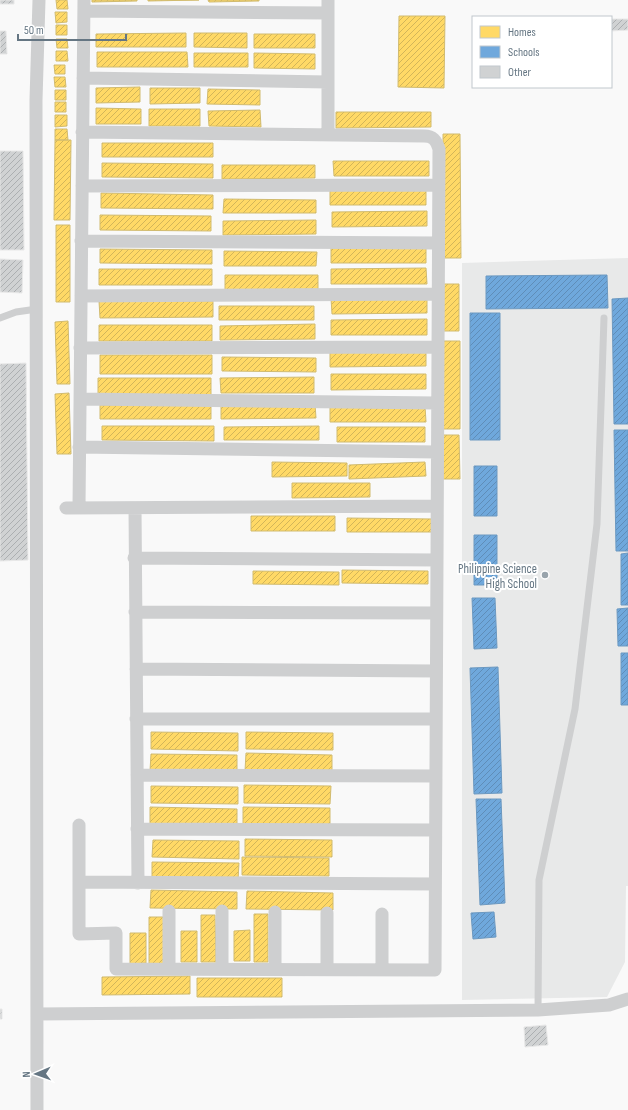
<svg xmlns="http://www.w3.org/2000/svg" width="628" height="1110" font-family="'Sofia Sans Condensed',sans-serif">
<style>
.built{fill:#e8e9e9}
.homes{fill:url(#homes-hatch);stroke:#d1bb6f}
.schools{fill:url(#schools-hatch);stroke:#6c99c1}
.building{fill:url(#building-hatch);stroke:#e8e8e8}
.lines{fill:none;stroke-linecap:round;stroke-linejoin:round}
.lane{stroke:#cecfd0;stroke-width:7}
.street{stroke:#cecfd0;stroke-width:13}
.poi-dot{fill:#99a4ac;stroke:#fff;stroke-width:1.5}
.labels{text-anchor:middle;stroke-width:4;stroke-linejoin:round;paint-order:stroke}
.poi-label{font-size:13px;fill:#657683;stroke:#fff;text-anchor:end}
</style>
<defs>
<pattern id="homes-hatch" width="6" height="6" patternUnits="userSpaceOnUse"><rect width="6" height="6" fill="#ffd966"/><path d="M-1 1l2-2M0 6l6-6M5 7l2-2" fill="none" stroke="#d2b559"/></pattern>
<pattern id="schools-hatch" width="6" height="6" patternUnits="userSpaceOnUse"><rect width="6" height="6" fill="#6fa8dc"/><path d="M-1 1l2-2M0 6l6-6M5 7l2-2" fill="none" stroke="#5f8db8"/></pattern>
<pattern id="building-hatch" width="6" height="6" patternUnits="userSpaceOnUse"><rect width="6" height="6" fill="#d0d2d3"/><path d="M-1 1l2-2M0 6l6-6M5 7l2-2" fill="none" stroke="#acafb1"/></pattern>
</defs>
<rect width="100%" height="100%" fill="#f9f9f9"/>
<path class="built" d="M628 258V886H626L625 962 607 997 462 1000V263Z"/>
<path class="homes" d="M56 0H67L68 9H57Z
M92 0H137V1L92 2Z
M148 0H199L148 1Z
M208 0H259V1L209 2Z
M55 12H67V22L56 23Z
M399 16H445L444 88 398 87Z
M56 25H67V35H56Z
M186 33V47H96V34Z
M194 33H247V48L194 47Z
M254 34H315V48H254Z
M56 39H67L68 48H57Z
M56 51H67L68 61H56Z
M97 52H187L188 67H97Z
M194 53H248V67H194Z
M254 53 315 54V69L254 68Z
M54 65H65V74H55Z
M54 77H65L66 87H55Z
M140 87V102L96 103V88Z
M150 88H200V103L150 104Z
M208 89 260 90V105L207 104Z
M55 90H66V100H55Z
M55 102H66V112H55Z
M96 108 141 109V124H96Z
M149 109H200V126H149Z
M260 110 261 127 209 126 208 111Z
M336 112H431V127L336 128Z
M55 115H67V126L55 127Z
M55 129H67L68 140H55Z
M443 134H460L461 258H443Z
M55 140H71L70 220H54Z
M102 143H213V157H102Z
M333 161H429V176H334Z
M102 163 213 164V178L102 177Z
M222 165H315V178L222 179Z
M426 189V205H330V190Z
M101 193 213 195V209L101 208Z
M224 199 316 200V213H223Z
M427 211V226L332 227V212Z
M100 215 211 216V231L100 230Z
M316 220V234L223 235V221Z
M56 225H70V302H56Z
M426 247V263H331V248Z
M100 249 212 250V264L100 263Z
M224 251 317 252 316 266H224Z
M426 268 427 284H331V269Z
M99 269H212V285H99Z
M225 275H318V290H225Z
M443 284H459V331H443Z
M331 298H427V313L332 314Z
M99 301H213V317L100 318Z
M219 306H314V320H219Z
M427 319V335H331V320Z
M68 321 70 384H57L55 322Z
M315 324V339L220 340V326Z
M99 325H212V341H99Z
M443 341H460V429H443Z
M330 351H426V366L330 367Z
M100 355H212V374H100Z
M222 357 316 358V372L222 371Z
M331 374H426V389L331 390Z
M314 377V393H221L220 378Z
M98 378H211V396H98Z
M69 393 71 454H57L55 394Z
M221 404H315L316 418 221 419Z
M100 405H211V419H100Z
M425 406 426 422H330V407Z
M102 426H214V441L102 440Z
M319 426V440H224V427Z
M337 427H425V442H337Z
M442 435H459L460 479H443Z
M272 462 347 463V476L272 477Z
M425 462 426 476 349 479V465Z
M292 483H370V497L292 498Z
M251 516H335V531H251Z
M347 518 433 519V532H347Z
M342 570 428 571V584L342 583Z
M253 571 339 572V585L253 584Z
M151 732 238 733V751L151 749Z
M246 732 333 733V750L246 749Z
M246 753 332 755V772L245 771Z
M151 754 237 755V772L150 771Z
M244 785 331 786 330 804 244 803Z
M151 786 238 787V804L151 803Z
M150 807 237 809V826L150 825Z
M243 807 330 808V826L243 824Z
M245 839 332 840V857L245 856Z
M153 840 239 841V859L152 857Z
M242 857 329 858V876L242 875Z
M152 862 239 863 238 880 152 879Z
M151 890 237 892V909L150 908Z
M247 891 333 893V910L246 909Z
M254 914H268V962H254Z
M201 915H215L216 962H201Z
M149 917H164V964H149Z
M250 930V961H234V931Z
M181 931H197V962H181Z
M130 933H146V963L130 964Z
M190 976V994L102 995V977Z
M197 978H282V997H197Z"/>
<path class="schools" d="M607 275 608 308 486 309V276Z
M628 298V424H614L612 299Z
M470 313H500V440H470Z
M614 430H628V551H616Z
M474 466H497V516H474Z
M474 535H497V585H474Z
M628 553V605H621V554Z
M472 598H495L497 648 474 649Z
M628 608V646H618L617 609Z
M621 653H628V705H621Z
M498 667 502 793 474 794 470 668Z
M476 799H501L505 903 480 905Z
M494 912 496 937 473 939 471 913Z"/>
<path class="building" d="M0 0H14V4H0Z
M611 19H628V30L611 31Z
M0 31H6L7 54H0Z
M0 151H23L24 250H0Z
M0 259 23 260 22 293 0 292Z
M26 363 28 560 0 561V364Z
M0 1009H2V1019H0Z
M546 1025 548 1045 525 1047 524 1027Z"/>
<g class="lines">
<path class="lane" d="M0 318 16 312 37 309
M538 1010 539 880 575 709 597 524 604 318"/>
<path class="street" d="M84 11 328 13
M83 78 328 82
M328 135V0
M82 186 438 185
M81 241 438 243
M81 296 438 294
M80 348 438 347
M80 399 437 403
M79 447 437 452
M66 508 437 506
M79 508 84 0
M135 508 138 883
M134 558 437 560
M135 612 436 613
M136 669 436 671
M136 719H436
M137 775 436 776
M79 825V934L116 933V969L435 970 439 149C436 140 433 136 424 136L82 132
M137 829 435 830
M79 882 435 884
M382 914V970
M169 969V911
M222 969V911
M275 969V912
M327 969V913
M37 1014 538 1010 609 1005 628 999
M37 1110 36 100 39 0"/>
</g>
<circle class="poi-dot" cx="545" cy="575" r="4"/>
<g class="labels">
<g class="poi-label">
<text x="537" y="573">Philippine Science<tspan x="537" dy="15">High School</tspan></text>
</g>
</g>
<rect x="472" y="16" width="140" height="72" fill="#ffffff" stroke="#c1c8cd"/>
<rect x="480" y="26" width="20" height="12" fill="#ffd966" stroke="#c1c8cd"/>
<text x="508" y="36" font-size="12" fill="#657683">Homes</text>
<rect x="480" y="46" width="20" height="12" fill="#6fa8dc" stroke="#c1c8cd"/>
<text x="508" y="56" font-size="12" fill="#657683">Schools</text>
<rect x="480" y="66" width="20" height="12" fill="#d0d2d3" stroke="#c1c8cd"/>
<text x="508" y="76" font-size="12" fill="#657683">Other</text>
<g transform="translate(36 1074) rotate(268)" stroke="#ffffff" stroke-width="3" paint-order="stroke">
<path d="M0-3L7 15L0 10L-7 15Z" fill="#657683"/>
<text y="-6" font-size="11" font-weight="bold" text-anchor="middle" fill="#657683">N</text>
</g>
<path d="M18 34v6h108v-6" fill="none" stroke="#657683" stroke-width="2"/>
<text x="24" y="34" font-size="12" fill="#657683" stroke="#ffffff" stroke-width="3" paint-order="stroke">50 m</text>
</svg>
